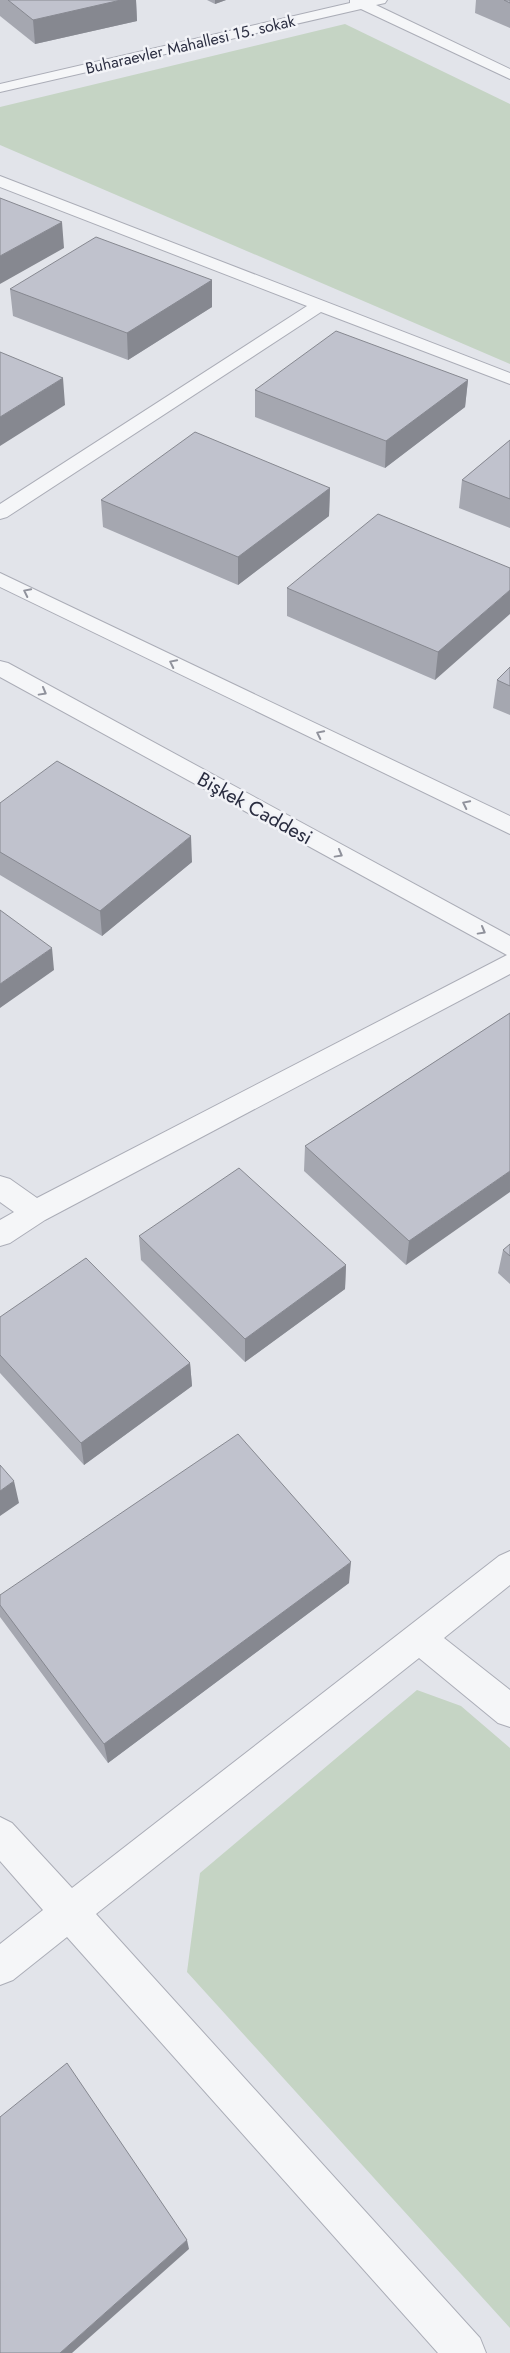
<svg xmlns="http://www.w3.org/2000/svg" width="510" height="2353" font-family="Jost,sans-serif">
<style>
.green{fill:#c5d4c4}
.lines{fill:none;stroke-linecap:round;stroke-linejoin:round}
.minor-casing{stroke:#abadb7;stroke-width:2}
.minor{fill:#f5f6f8;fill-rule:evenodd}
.wall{fill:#a5a7b0}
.shaded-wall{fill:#868890}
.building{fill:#c0c2cd;stroke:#868890}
.oneway{stroke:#90929c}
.labels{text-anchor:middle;stroke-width:5;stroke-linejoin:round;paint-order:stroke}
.far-street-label{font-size:16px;fill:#2b2e41;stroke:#f2f3f7}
.street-label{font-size:20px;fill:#2b2e41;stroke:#f2f3f7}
</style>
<rect width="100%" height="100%" fill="#e2e4ea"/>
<path class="green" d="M345 24 510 104V364L0 145V107Z
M417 1690 461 1706 510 1748V2328L187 1972 200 1873Z"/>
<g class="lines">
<g class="minor-casing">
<path id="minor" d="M350 0H387L385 3 376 5 510 69V79L361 9 0 92V84L350 3Z
M0 176 510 373V384L321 312 7 517 0 519V504L307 306 0 187Z
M0 573 510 816V834L0 587Z
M0 661 8 663 510 936V974L45 1220 10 1243 0 1246V1220L14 1212 0 1202V1176L10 1179 37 1198 507 955 0 677Z
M510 1551V1585L444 1638 510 1690V1727L498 1723 419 1658 96 1914 480 2338 486 2353H438L67 1937 13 1980 0 1985V1944L43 1910 0 1861V1817L12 1823 72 1888 499 1556Z"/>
</g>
<use href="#minor" class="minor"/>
</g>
<path class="wall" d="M0 0H136L137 21 35 44 0 16Z
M207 0H226L215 4Z
M476 0H510V28L475 13Z
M212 280V307L128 360 13 316 10 289Z
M468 380 465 407 385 468 255 417V390Z
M510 440V528L459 508 462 480Z
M330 488 329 516 238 585 103 527 101 500Z
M510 568 435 680 287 616V588Z
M510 667V715L493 708 497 680Z
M0 803 192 862 102 936 0 875Z
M510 1013 406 1265 304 1171 305 1146Z
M139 1236 346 1265 345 1289 245 1362 141 1260Z
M510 1244V1284L498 1273 503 1250Z
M0 1317 190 1363 192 1386 84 1465 0 1373Z
M349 1583 108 1763 0 1617V1595Z"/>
<path class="shaded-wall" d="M121 0H136L137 21 35 44 33 20Z
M215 0H226L215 4Z
M62 222 64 248 0 284V256Z
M212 280V307L128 360 127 333Z
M63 378 65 405 0 446V417Z
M468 380 465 407 385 468 386 441Z
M330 488 329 516 238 585V557Z
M510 590V614L435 680 438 652Z
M191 836 192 862 102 936 100 911Z
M52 948 54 970 0 1008V984Z
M510 1171V1192L406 1265 409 1241Z
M346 1265 345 1289 245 1362V1339Z
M190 1363 192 1386 84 1465 81 1443Z
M14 1481 19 1503 0 1516V1491Z
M351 1562 349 1583 108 1763 104 1744Z
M187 2240 189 2249 72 2353H60Z"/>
<path class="building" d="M8 0H121L33 20Z
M504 0H510V3Z
M0 198 62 222 0 256Z
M96 237 212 280 127 333 10 289Z
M336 331 468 380 386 441 255 390Z
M0 352 63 378 0 417Z
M195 432 330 488 238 557 101 500Z
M510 440V499L462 480Z
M378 514 510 568V590L438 652 287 588Z
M510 667V686L497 680Z
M57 761 191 836 100 911 0 852V803Z
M0 910 52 948 0 984Z
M510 1013V1171L409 1241 305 1146Z
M239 1168 346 1265 245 1339 139 1236Z
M510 1244V1256L503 1250Z
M86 1258 190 1363 81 1443 0 1355V1317Z
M238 1434 351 1562 104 1744 0 1605V1595Z
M0 1465 14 1481 0 1491Z
M67 2063 187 2240 60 2353H0V2117Z"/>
<defs><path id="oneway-chevron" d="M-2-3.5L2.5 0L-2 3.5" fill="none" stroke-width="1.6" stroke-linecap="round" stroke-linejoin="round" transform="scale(1.25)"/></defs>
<g class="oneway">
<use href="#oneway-chevron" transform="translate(27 592) rotate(-154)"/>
<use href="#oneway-chevron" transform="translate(173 663) rotate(-154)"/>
<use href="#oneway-chevron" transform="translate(43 692) rotate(29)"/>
<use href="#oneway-chevron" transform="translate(320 734) rotate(-154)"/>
<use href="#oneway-chevron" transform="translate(466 804) rotate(-154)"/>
<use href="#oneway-chevron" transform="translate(339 854) rotate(29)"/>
<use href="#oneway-chevron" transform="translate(482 931) rotate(29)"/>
</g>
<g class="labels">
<g class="far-street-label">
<text transform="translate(190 44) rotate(-13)" y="6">Buharaevler Mahallesi 15. sokak</text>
</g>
<g class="street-label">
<text transform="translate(255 808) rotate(29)" y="7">Bişkek Caddesi</text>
</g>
</g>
</svg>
